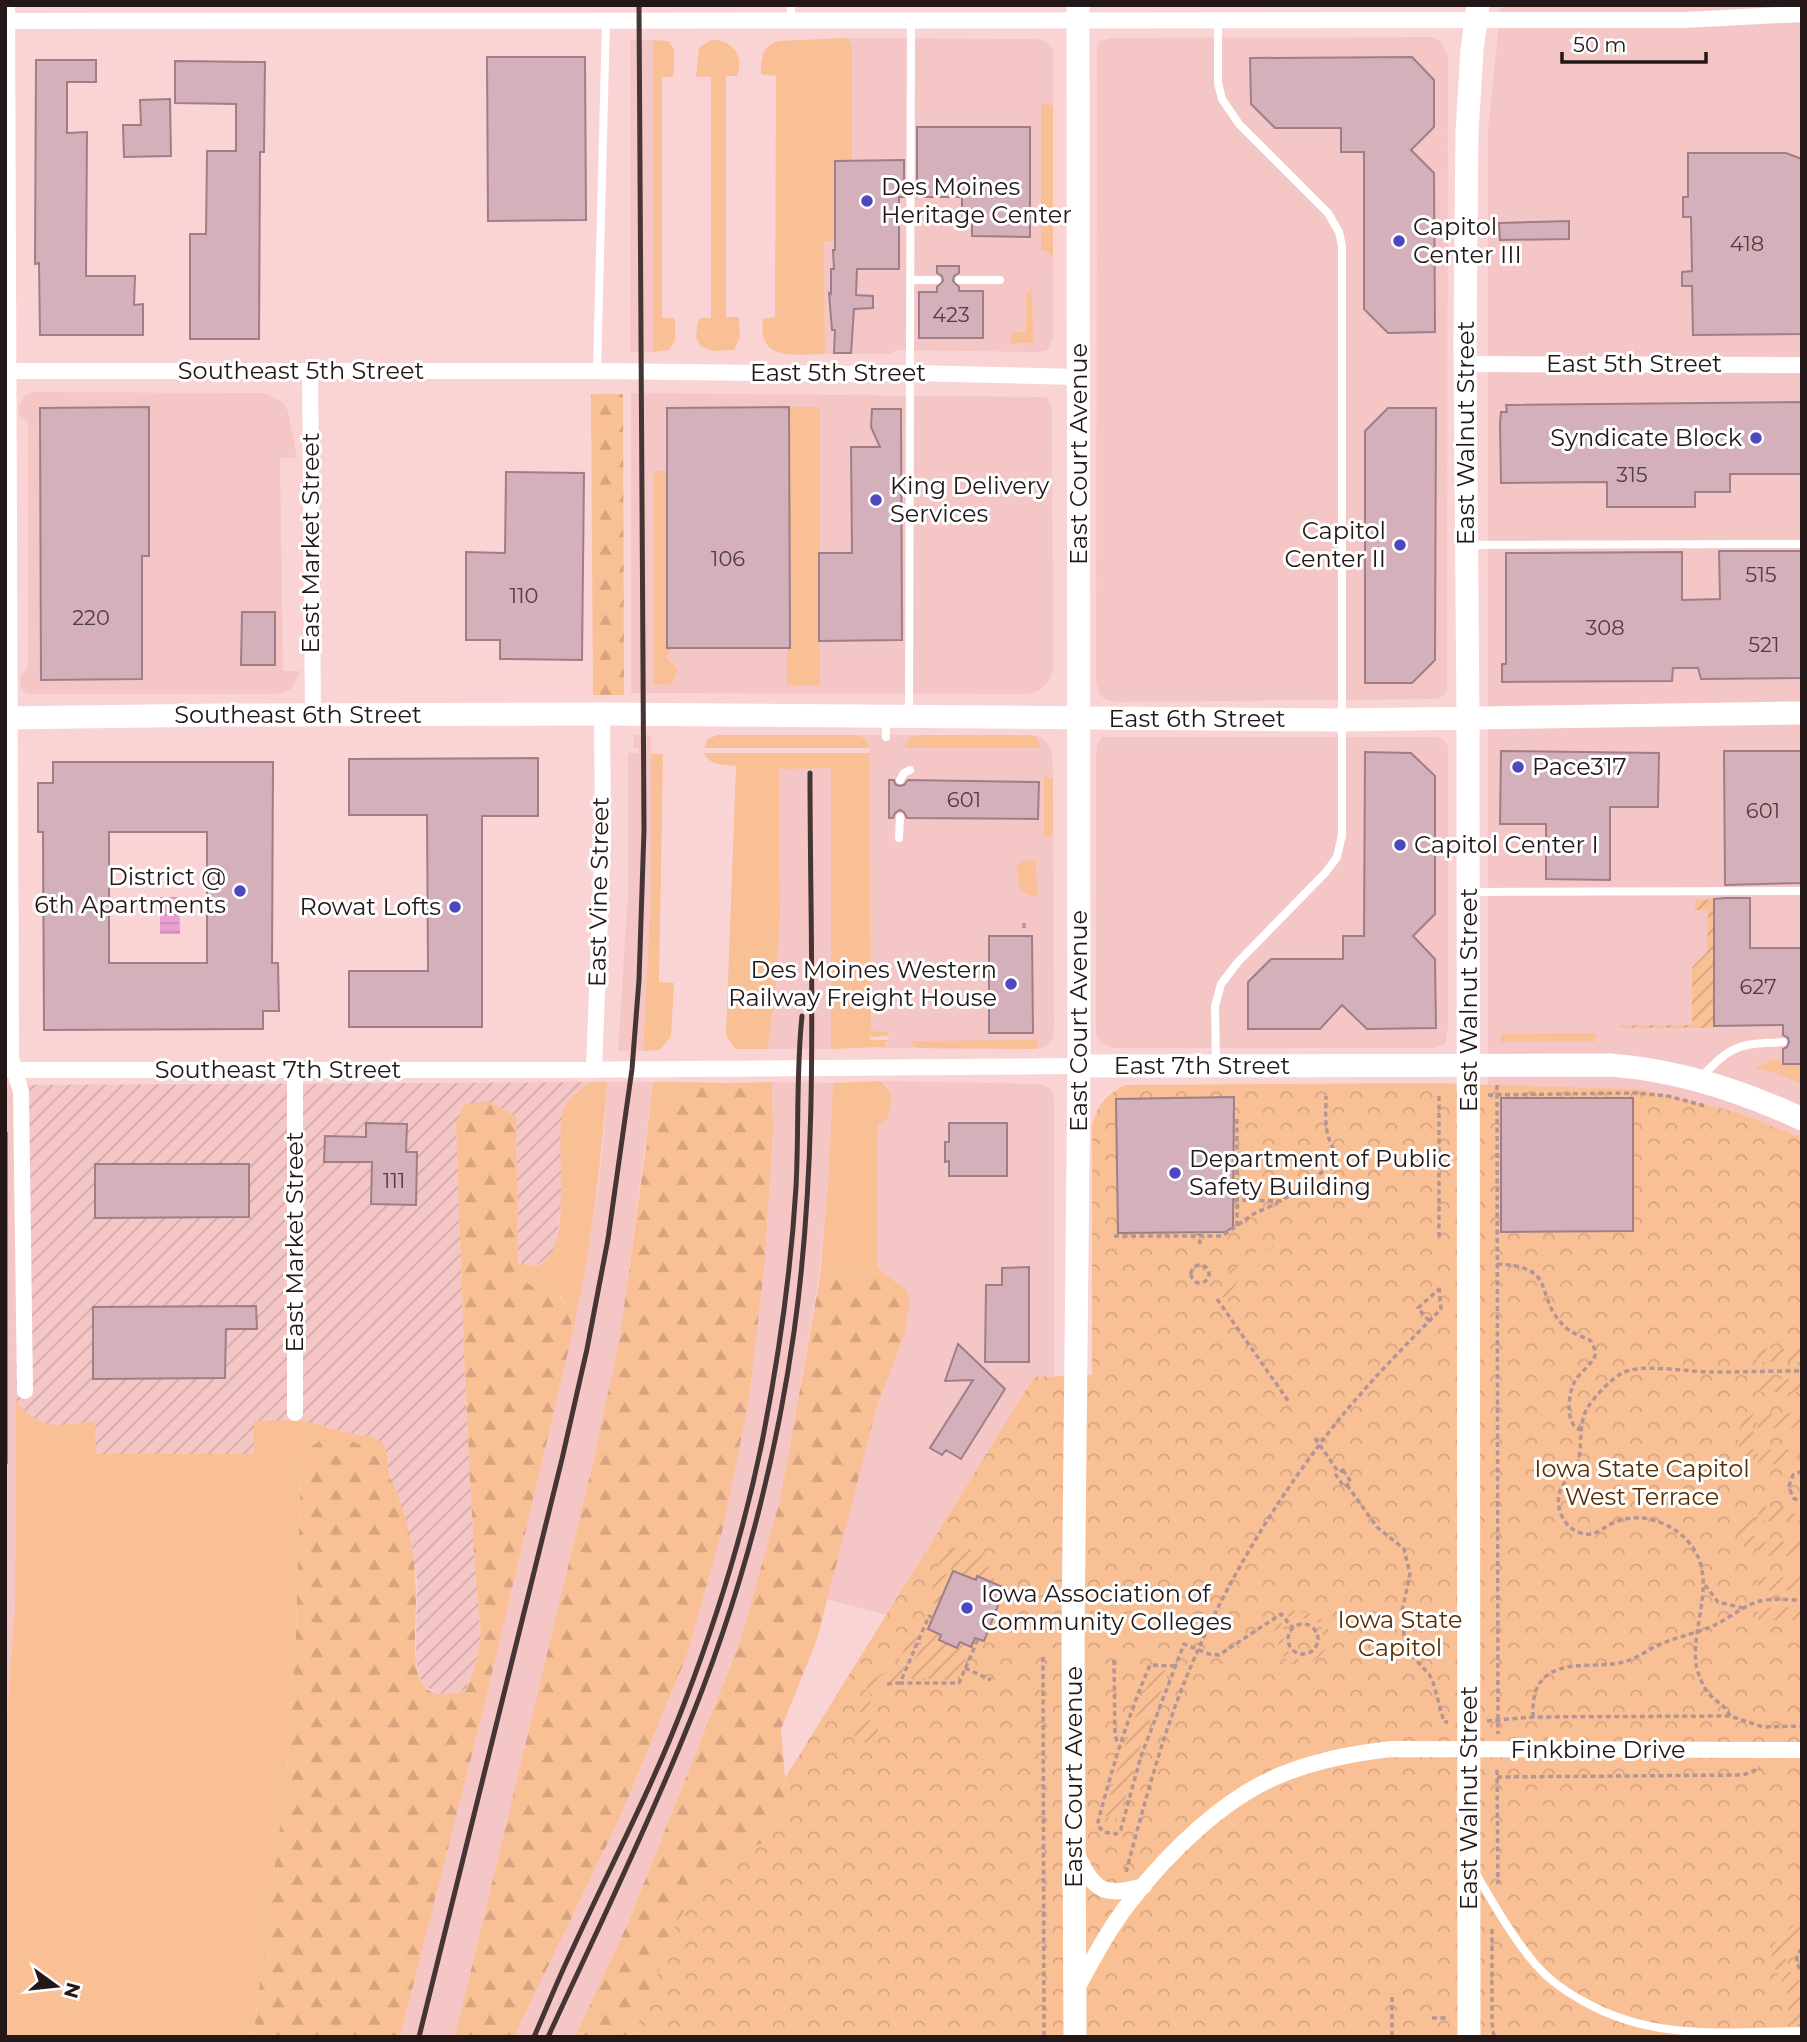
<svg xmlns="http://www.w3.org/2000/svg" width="1807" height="2042" font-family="Montserrat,sans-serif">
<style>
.built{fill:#f5c6c6}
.industrial{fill:url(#industrial-furrows)}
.grass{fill:#fac095}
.forest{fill:url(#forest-firs)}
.park{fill:url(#park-crowns)}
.garden{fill:url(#garden-furrows)}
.water{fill:url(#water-rules)}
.building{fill:#d3b0ba;stroke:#9f7e88;stroke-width:2;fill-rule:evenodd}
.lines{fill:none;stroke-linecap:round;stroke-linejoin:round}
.path{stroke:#b39595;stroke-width:3.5;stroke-dasharray:5 3.5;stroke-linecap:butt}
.lane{stroke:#fff;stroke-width:8}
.street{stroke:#fff;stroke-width:16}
.secondary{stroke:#fff;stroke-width:23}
.rail{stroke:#463535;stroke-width:5}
.poi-dot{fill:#4e48bf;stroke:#fff;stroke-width:2.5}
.labels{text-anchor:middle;stroke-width:6;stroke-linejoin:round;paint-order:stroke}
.number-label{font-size:21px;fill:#503d40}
.poi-label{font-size:24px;fill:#241717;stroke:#fff;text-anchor:start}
.street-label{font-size:24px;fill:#241717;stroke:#fff}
.park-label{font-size:24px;fill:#5b2e01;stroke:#fff}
</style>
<defs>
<pattern id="industrial-furrows" width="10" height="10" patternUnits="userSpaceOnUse" patternTransform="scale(1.75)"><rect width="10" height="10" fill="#f5c6c6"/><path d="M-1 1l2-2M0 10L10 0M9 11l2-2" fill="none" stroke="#d2a9a9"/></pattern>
<pattern id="forest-firs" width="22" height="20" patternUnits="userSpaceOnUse" patternTransform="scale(1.75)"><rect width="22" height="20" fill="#fac095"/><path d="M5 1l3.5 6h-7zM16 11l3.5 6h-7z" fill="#d6a480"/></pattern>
<pattern id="park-crowns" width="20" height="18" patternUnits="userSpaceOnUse" patternTransform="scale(1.75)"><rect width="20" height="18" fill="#fac095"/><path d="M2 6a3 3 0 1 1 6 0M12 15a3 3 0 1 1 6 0" fill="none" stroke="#d6a480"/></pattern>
<pattern id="garden-furrows" width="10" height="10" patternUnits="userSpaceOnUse" patternTransform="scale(1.75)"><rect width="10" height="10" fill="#fac095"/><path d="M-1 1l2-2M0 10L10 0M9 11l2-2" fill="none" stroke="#d6a480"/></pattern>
<pattern id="water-rules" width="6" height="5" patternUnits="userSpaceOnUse" patternTransform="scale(1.75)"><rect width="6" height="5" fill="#ea9fd2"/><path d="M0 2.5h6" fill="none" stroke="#c988b4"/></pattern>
</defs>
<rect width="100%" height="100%" fill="#fad4d4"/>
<path class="built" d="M1501 5H1802V1138L1736 1112 1642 1089 1488 1085V130Z
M1431 37 1441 41 1448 57 1447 693 1438 699 1118 702 1106 700 1099 694 1096 682 1097 47 1099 42 1110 38Z
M845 38 1037 39 1042 40 1051 46 1053 51V339L1048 350 1039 352 896 350 891 354H825L824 241 835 240V161H852L850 41Z
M630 40H653V352H630Z
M32 392 264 393 282 402 288 411 297 458H280L283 671H300L291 689 277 694H32L26 693 21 688 20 676 28 668V422L19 415V407L24 396Z
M631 393 1047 397 1052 407 1053 670 1049 681 1040 690 1027 694 631 693Z
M634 735H651V884L643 1051H618L628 894V753H639V748H634Z
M856 735H1030L1040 737 1049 745 1052 752 1053 779 1054 1028 1053 1038 1045 1047 1037 1049 879 1048 885 1047 888 1043 889 1036 871 1032 870 748 868 742Z
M1102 737H1436L1444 740 1448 747V1028L1445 1044 1434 1048H1114L1101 1043 1096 1035V757L1097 746Z
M779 768H832L831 1049H768L776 985 780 918Z
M879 1081 1043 1084 1051 1090 1054 1098V1376L1034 1377 886 1615 826 1599 877 1406 904 1336 906 1289 877 1268 878 1123 890 1090 886 1084Z
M607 1082H653L620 1337 596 1450 455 2037H400L483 1711 573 1331 594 1215 603 1149Z
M772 1082 833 1083 828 1182 819 1277 780 1500 740 1642 628 1923 575 2037H514L621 1815 687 1655 723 1528 749 1400 765 1261 773 1131Z
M5 1085H14L16 1400 15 1605 5 1741Z"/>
<path class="industrial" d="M590 1082 575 1093 555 1251 547 1260 533 1266 523 1265 518 1260 516 1117 456 1123 465 1379 474 1554 481 1636 476 1663 466 1689 448 1696 434 1692 422 1684 416 1661 417 1578 404 1514 389 1476 387 1454 384 1444 374 1437 349 1433 326 1426 255 1421 254 1454H95L65 1425H47L36 1421 26 1413 16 1400 14 1085Z"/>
<path class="grass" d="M845 38 850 41 852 47V161H835V241H824L825 354C795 354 757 363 763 319L775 317 776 76 761 74C761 57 762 46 779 41Z
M653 40 669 41 674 50V73L672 77H662V318H674L675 320V341L669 350 653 352Z
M711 40C732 39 745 56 737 76H726V317H739L740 337 734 350 714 351 701 347 696 337 698 321 701 318H711V77H697L696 75 699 48Z
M1041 103 1053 106V258L1048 252 1041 250Z
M1032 289 1033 343H1010L1011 333 1026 331V294Z
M789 407H820V685H787Z
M654 471H667V648H674L665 657 678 669 671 685 654 684Z
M717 735H856L866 739 870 748H704L708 739Z
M920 735H1030L1036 736 1040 748H904L909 738Z
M704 753H870L871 1031 888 1032 889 1036 870 1037V1040H888L885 1047 831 1049V768L779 769 780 918 776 985 768 1049H735L726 1035 736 766C722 764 712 767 704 753Z
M651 754H663L659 982 674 983 671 1036 660 1050 643 1051 651 884Z
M1044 776 1053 779V833L1044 838Z
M1036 860 1037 896 1028 895 1019 889 1017 865 1021 861Z
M1598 1033 1594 1042H1501V1034Z
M1037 1040V1049L919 1048 913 1046 911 1041Z
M1783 1059V1064H1802V1084L1775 1073 1754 1068 1772 1060Z
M879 1081C895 1088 892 1105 887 1119L878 1124 877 1267 883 1273 820 1277 828 1182 833 1083Z
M590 1082H607C601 1166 591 1249 573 1331L570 1312 561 1296 541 1291 525 1282 519 1263C583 1288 551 1138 564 1109 569 1097 580 1090 590 1082Z
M653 1082H681C658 1108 651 1127 644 1160Z
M772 1082 773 1131C761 1100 758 1095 727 1083Z
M16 1400C40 1433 60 1425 95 1421L96 1454H253L254 1421 301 1420 349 1433 374 1437 384 1444 387 1454 389 1476 379 1460 301 1468 296 1633 287 1771 253 2037H5V1741L15 1605Z"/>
<path class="forest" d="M591 394H623L624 695H593Z
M681 1082 727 1083 747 1090 762 1103 773 1131 765 1261 749 1400 723 1528 687 1655 621 1815 514 2037H455L596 1450 620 1336 644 1160 651 1128 665 1101Z
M488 1101 516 1117 518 1260 525 1282 541 1291 560 1296 570 1312 573 1331 483 1711 400 2037H253L287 1771 296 1633 301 1468 308 1449 325 1437C338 1439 350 1439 362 1446 404 1470 417 1559 416 1603 416 1623 411 1666 422 1683 432 1699 452 1695 466 1690L476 1663 481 1636 474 1554 465 1379 456 1123 464 1105Z
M883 1273 906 1289 910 1301 904 1336 877 1406 817 1639 781 1729 787 1802 765 1842 720 1861 635 2034 636 2037H575L628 1923 740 1642 780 1500 820 1277Z"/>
<path class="park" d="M1433 1083 1641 1089 1736 1112 1802 1138V2037H636L635 2035 677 1921 720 1861 765 1842 787 1802 785 1778 1034 1377 1092 1375V1126C1097 1105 1106 1095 1125 1085Z"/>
<path class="garden" d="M1714 899V1028H1619V1025H1692V967L1707 952 1708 910H1695V900Z
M1271 1241 1274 1243 1273 1247 1242 1270 1234 1290 1223 1298 1221 1294 1226 1287 1230 1271Z
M1802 1348V1362H1757V1349Z
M1757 1379H1802V1392H1757Z
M1802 1413V1428L1758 1429 1757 1414Z
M1753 1414V1462C1733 1450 1732 1426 1753 1414Z
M1802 1449V1455L1793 1457 1783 1464H1758V1450Z
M1754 1507V1555C1733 1544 1733 1518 1754 1507Z
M1758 1507H1783L1793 1513 1802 1515V1521H1758Z
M1802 1541V1556H1758V1542Z
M956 1548 969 1549 983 1555 994 1579 1000 1586 977 1577 976 1580 948 1568 943 1581 948 1583 938 1605 929 1601C938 1578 930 1561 956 1548Z
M1758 1577H1802V1590L1758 1591Z
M1802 1607V1620H1758V1608Z
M1283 1608H1287C1298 1615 1311 1609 1322 1619 1345 1641 1307 1682 1285 1658 1277 1648 1278 1633 1272 1622L1276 1619 1282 1624 1280 1627 1285 1629C1282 1638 1283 1647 1290 1654 1322 1682 1343 1607 1295 1620L1293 1614 1288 1617Z
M928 1629 941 1635 939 1640 957 1648 960 1642 971 1647 956 1680 906 1678Z
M913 1631 919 1634 898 1682 886 1683 885 1686 879 1687 878 1693 870 1694V1722L878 1723V1741L861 1743 855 1740 854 1736 868 1684 873 1679 895 1669Z
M1153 1670 1169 1671 1143 1738 1119 1820 1104 1816 1121 1756Z
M1802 1919V1937C1779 1947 1782 1972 1802 1982V2024H1788C1788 2013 1789 2001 1786 1991 1780 1971 1763 1963 1777 1940 1783 1930 1795 1928 1802 1919Z"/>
<path class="water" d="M160 897H179L180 934H160Z"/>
<path class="building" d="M487 57H585L586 220 488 221Z
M1412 57 1434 80V127L1411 150 1434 173 1435 332 1388 333 1364 309V152H1341V128H1275L1251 104 1250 58Z
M36 60H96V82H67V133L87 132 86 276H135L134 305 143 304V335H40L39 263 35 264Z
M175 61 265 62 264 152H260L259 339H190V234H206L207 151H236V104L175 103Z
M170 99 171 156 124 157 123 125H141L140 100Z
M917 127H1030V237L972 236V215L962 214V197H917Z
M1688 153H1786L1802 159V334L1693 335 1692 286H1682V272L1692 271 1691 217H1683V197H1688Z
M904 160V197H899V269H857L856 295 873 296V308L854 309 851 353H834L835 330H832L829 293 831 294V269H834L833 250H835V161Z
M1569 221V239L1500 240 1499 223Z
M937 266H959V273L954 276 953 281 959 287V291H983V338H919V292H937V287L943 281 942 276 937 273Z
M1802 402V474H1730V492H1695V507H1607V482L1501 483 1500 423 1501 412H1507L1506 405Z
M149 407V556H142V679L41 680 40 408Z
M789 407 790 648H667V408Z
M1388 408H1436L1435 660 1412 683H1365V431Z
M872 409H901L902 640 819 641V553H852L851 447H880L871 427Z
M506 472 584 473 582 660 500 659V640H466V552L505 553Z
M1719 551H1802V678L1701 679 1698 668H1673L1672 681 1502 682V664H1506V553L1682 552V600L1720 599Z
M242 612H275V665H241Z
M1501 751 1659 753 1658 807H1610V880L1546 879V824H1500Z
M1724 751H1802V883L1725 885Z
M1365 752 1411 753 1435 776V914L1413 936 1435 959 1436 1028 1367 1029 1342 1005 1320 1029H1248V982L1271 959H1343V936H1364Z
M538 758V816H482V1027H349V971H428L427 815H349V759Z
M53 762H273L272 963H278L279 1011H263V1029L44 1030 43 832H38V783H53ZM109 832H207V963H109Z
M889 780H894L895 784 899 786 904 785 908 780 1039 782 1038 819 907 818 904 812 900 810 895 813 893 818H889Z
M1725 898H1750V948H1802V1064H1783V1049L1787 1047 1789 1042 1788 1038 1783 1035V1025L1714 1026V899Z
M989 936H1032L1033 1033H989Z
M1234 1097 1233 1227 1225 1232 1118 1233 1116 1099Z
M1501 1098H1633V1231L1501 1232Z
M366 1123 407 1124 406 1152H417L416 1205 371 1204 372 1162H324L325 1136 366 1137Z
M949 1123H1007V1176H949V1161L945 1162V1142H949Z
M95 1164H249V1217L95 1218Z
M1029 1267V1362H985L986 1285H1002V1268Z
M256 1306 257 1329H226L225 1378 93 1379V1307Z
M958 1344 1005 1389 961 1459 946 1450 942 1455 930 1448 973 1380 945 1381Z
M953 1571 976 1580 977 1576 1005 1588 984 1641 975 1638 971 1647 960 1642 957 1648 939 1640 941 1635 928 1629Z"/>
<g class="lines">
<path class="path" d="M1024 923V931
M1497 1085 1498 1734
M1488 1095 1634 1093 1668 1096 1705 1106
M1439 1096V1240
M1234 1200 1281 1201 1335 1163 1336 1153C1323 1132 1326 1120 1326 1096
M1237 1226V1119
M1199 1231 1200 1246
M1114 1236H1222L1255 1213 1278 1203
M1497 1264C1559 1267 1533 1294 1563 1325 1570 1333 1582 1336 1591 1341L1595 1350V1356C1590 1366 1582 1371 1576 1379 1568 1391 1564 1426 1581 1430
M1191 1274a9 9 0 1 1 18 0a9 9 0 1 1-18 0Z
M1217 1299 1289 1402
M1429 1321 1418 1308 1439 1289
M1315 1438 1339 1473
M1343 1470 1351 1482 1344 1487 1336 1475Z
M1802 1471 1793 1475 1789 1486 1793 1498 1802 1502
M1347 1485 1377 1527 1404 1549 1410 1574 1402 1611 1404 1635 1412 1656 1429 1674 1433 1682 1444 1722H1448
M1705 1585 1718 1602 1743 1608
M933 1618 929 1616 900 1683H959L978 1639
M1288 1639a15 15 0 1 1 30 0a15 15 0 1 1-30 0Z
M1043 1657 1044 2037
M1114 1660 1115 1735 1118 1744
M1175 1666 1150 1665C1128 1716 1112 1768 1098 1822V1826L1104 1832 1116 1834 1121 1829 1141 1756 1184 1644 1209 1654 1219 1655 1281 1614 1293 1628
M965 1668 991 1680
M887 1684 900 1683
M1730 1716C1726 1706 1719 1704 1712 1697 1704 1690 1698 1675 1696 1664 1691 1625 1718 1580 1691 1545 1674 1523 1642 1511 1615 1522 1607 1525 1599 1533 1591 1534 1586 1535 1576 1532 1571 1528 1559 1518 1554 1499 1563 1485 1566 1479 1572 1475 1575 1469 1585 1449 1576 1426 1588 1407 1596 1395 1610 1380 1622 1373 1641 1363 1688 1372 1711 1372 1742 1372 1772 1371 1802 1371
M1533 1717C1533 1702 1533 1688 1545 1677 1567 1659 1598 1669 1623 1662 1637 1659 1648 1649 1661 1644 1679 1636 1699 1633 1717 1624 1729 1618 1741 1608 1754 1603 1768 1597 1786 1600 1802 1600
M1487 1721 1532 1717 1730 1716 1763 1727 1802 1726
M1497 1770 1498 1884
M1497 1777 1743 1775 1760 1768
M1126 1872C1141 1816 1156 1759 1176 1704 1210 1612 1261 1522 1320 1444 1356 1395 1399 1352 1441 1309L1439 1286
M1492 1929V2022L1494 2037
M1802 1949C1795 1955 1795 1964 1802 1971
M1392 1997V2037
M1432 2018H1448"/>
<path class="lane" d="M791 5V21
M911 280H937
M959 280H1000
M597 371 606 21
M1469 545 1802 544
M909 714 911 21
M886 737V720
M900 780 904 773 910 770
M899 838 900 817
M1471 892 1802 891
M1216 1062 1215 1006 1221 984 1238 962 1326 872 1337 857 1342 835V246L1339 232 1328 213 1239 124 1222 99 1218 83V20
M1701 1077C1732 1045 1738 1044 1783 1042
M1475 1872C1493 1903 1512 1937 1536 1965 1549 1980 1566 1992 1583 2001 1652 2041 1725 2032 1802 2031"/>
<path class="street" d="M7 5 11 1058 21 1092 25 1391
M5 21 1683 20 1802 14
M1465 364 1802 365
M5 371H597L837 374 911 373 1079 377
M310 371 313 714
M594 1069 603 835 602 714
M8 1070H551L1079 1066
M295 1070V1413
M1078 1856C1094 1892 1105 1897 1144 1886
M1076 1990C1092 1961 1108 1930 1129 1903 1167 1854 1224 1797 1283 1774 1318 1760 1354 1753 1392 1749L1802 1750"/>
<path class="secondary" d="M5 718 222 715 602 714 1343 720 1802 713
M1079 1066 1610 1065C1678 1070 1740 1090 1802 1119
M1075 2037 1073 1636 1079 1066 1078 5
M1469 2037 1468 719 1465 342 1467 132 1472 50 1478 5"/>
<path class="rail" d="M5 1133V1463
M419 2037 562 1459 587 1349 608 1239 632 1069 639 980 644 830 639 5
M534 2037C547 2007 559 1977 573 1948 610 1867 652 1788 684 1704 717 1618 745 1528 763 1437 779 1355 791 1271 796 1187 799 1130 796 1072 802 1016
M548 2037C593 1939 640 1843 681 1743 736 1612 774 1473 794 1332 820 1147 810 959 810 773"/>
</g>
<g class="poi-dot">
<circle cx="867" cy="201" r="7"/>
<circle cx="1399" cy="241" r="7"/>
<circle cx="1756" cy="438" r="7"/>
<circle cx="876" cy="500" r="7"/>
<circle cx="1400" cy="545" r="7"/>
<circle cx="1518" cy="767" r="7"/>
<circle cx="1400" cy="845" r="7"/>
<circle cx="240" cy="891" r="7"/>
<circle cx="455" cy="907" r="7"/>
<circle cx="1011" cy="984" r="7"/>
<circle cx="1175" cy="1173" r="7"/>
<circle cx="967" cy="1608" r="7"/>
</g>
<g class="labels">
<g class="number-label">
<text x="1747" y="251">418</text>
<text x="951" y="322">423</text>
<text x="1632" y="482">315</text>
<text x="728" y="566">106</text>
<text x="1761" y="582">515</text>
<text x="524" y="603">110</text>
<text x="91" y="625">220</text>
<text x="1605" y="635">308</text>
<text x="1764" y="652">521</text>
<text x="964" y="807">601</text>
<text x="1763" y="818">601</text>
<text x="1758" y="994">627</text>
<text x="394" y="1188">111</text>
</g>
<g class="poi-label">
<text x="881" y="195">Des Moines<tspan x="881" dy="28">Heritage Center</tspan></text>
<text x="1413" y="235">Capitol<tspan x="1413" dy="28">Center III</tspan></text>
<text x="1742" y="446" text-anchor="end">Syndicate Block</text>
<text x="890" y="494">King Delivery<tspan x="890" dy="28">Services</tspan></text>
<text x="1386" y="539" text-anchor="end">Capitol<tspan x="1386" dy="28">Center II</tspan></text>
<text x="1532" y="775">Pace317</text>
<text x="1414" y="853">Capitol Center I</text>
<text x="226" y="885" text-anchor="end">District @<tspan x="226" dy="28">6th Apartments</tspan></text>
<text x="441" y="915" text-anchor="end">Rowat Lofts</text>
<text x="997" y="978" text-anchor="end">Des Moines Western<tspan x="997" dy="28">Railway Freight House</tspan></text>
<text x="1189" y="1167">Department of Public<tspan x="1189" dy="28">Safety Building</tspan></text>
<text x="981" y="1602">Iowa Association of<tspan x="981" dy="28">Community Colleges</tspan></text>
</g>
<g class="street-label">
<text x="1634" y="372">East 5th Street</text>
<text x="301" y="379">Southeast 5th Street</text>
<text x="838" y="381">East 5th Street</text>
<text transform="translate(1466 433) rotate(-90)" y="8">East Walnut Street</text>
<text transform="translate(1079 454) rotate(-90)" y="8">East Court Avenue</text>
<text transform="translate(311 543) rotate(-90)" y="8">East Market Street</text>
<text x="298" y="723">Southeast 6th Street</text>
<text x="1197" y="727">East 6th Street</text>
<text transform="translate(599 892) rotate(-89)" y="8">East Vine Street</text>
<text transform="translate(1469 1000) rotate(-90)" y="8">East Walnut Street</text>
<text transform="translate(1079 1021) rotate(-90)" y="8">East Court Avenue</text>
<text x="1202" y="1074">East 7th Street</text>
<text x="278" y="1078">Southeast 7th Street</text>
<text transform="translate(295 1242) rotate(-90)" y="8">East Market Street</text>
<text x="1598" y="1758">Finkbine Drive</text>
<text transform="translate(1074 1777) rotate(-90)" y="8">East Court Avenue</text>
<text transform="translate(1469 1798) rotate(-90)" y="8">East Walnut Street</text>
</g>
<g class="park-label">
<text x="1642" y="1477">Iowa State Capitol<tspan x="1642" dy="28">West Terrace</tspan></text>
<text x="1400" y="1628">Iowa State<tspan x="1400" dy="28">Capitol</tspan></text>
</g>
</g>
<rect width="1807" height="2042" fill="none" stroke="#241717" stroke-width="14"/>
<g transform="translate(56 1986) rotate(105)" stroke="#ffffff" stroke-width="5" paint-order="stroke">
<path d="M0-5L12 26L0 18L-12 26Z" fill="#241717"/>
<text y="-10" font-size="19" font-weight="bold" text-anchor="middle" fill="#241717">N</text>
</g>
<path d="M1562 52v10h144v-10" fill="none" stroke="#241717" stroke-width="3.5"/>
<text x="1573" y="52" font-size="21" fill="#241717" stroke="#ffffff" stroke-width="5" paint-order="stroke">50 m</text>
</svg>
